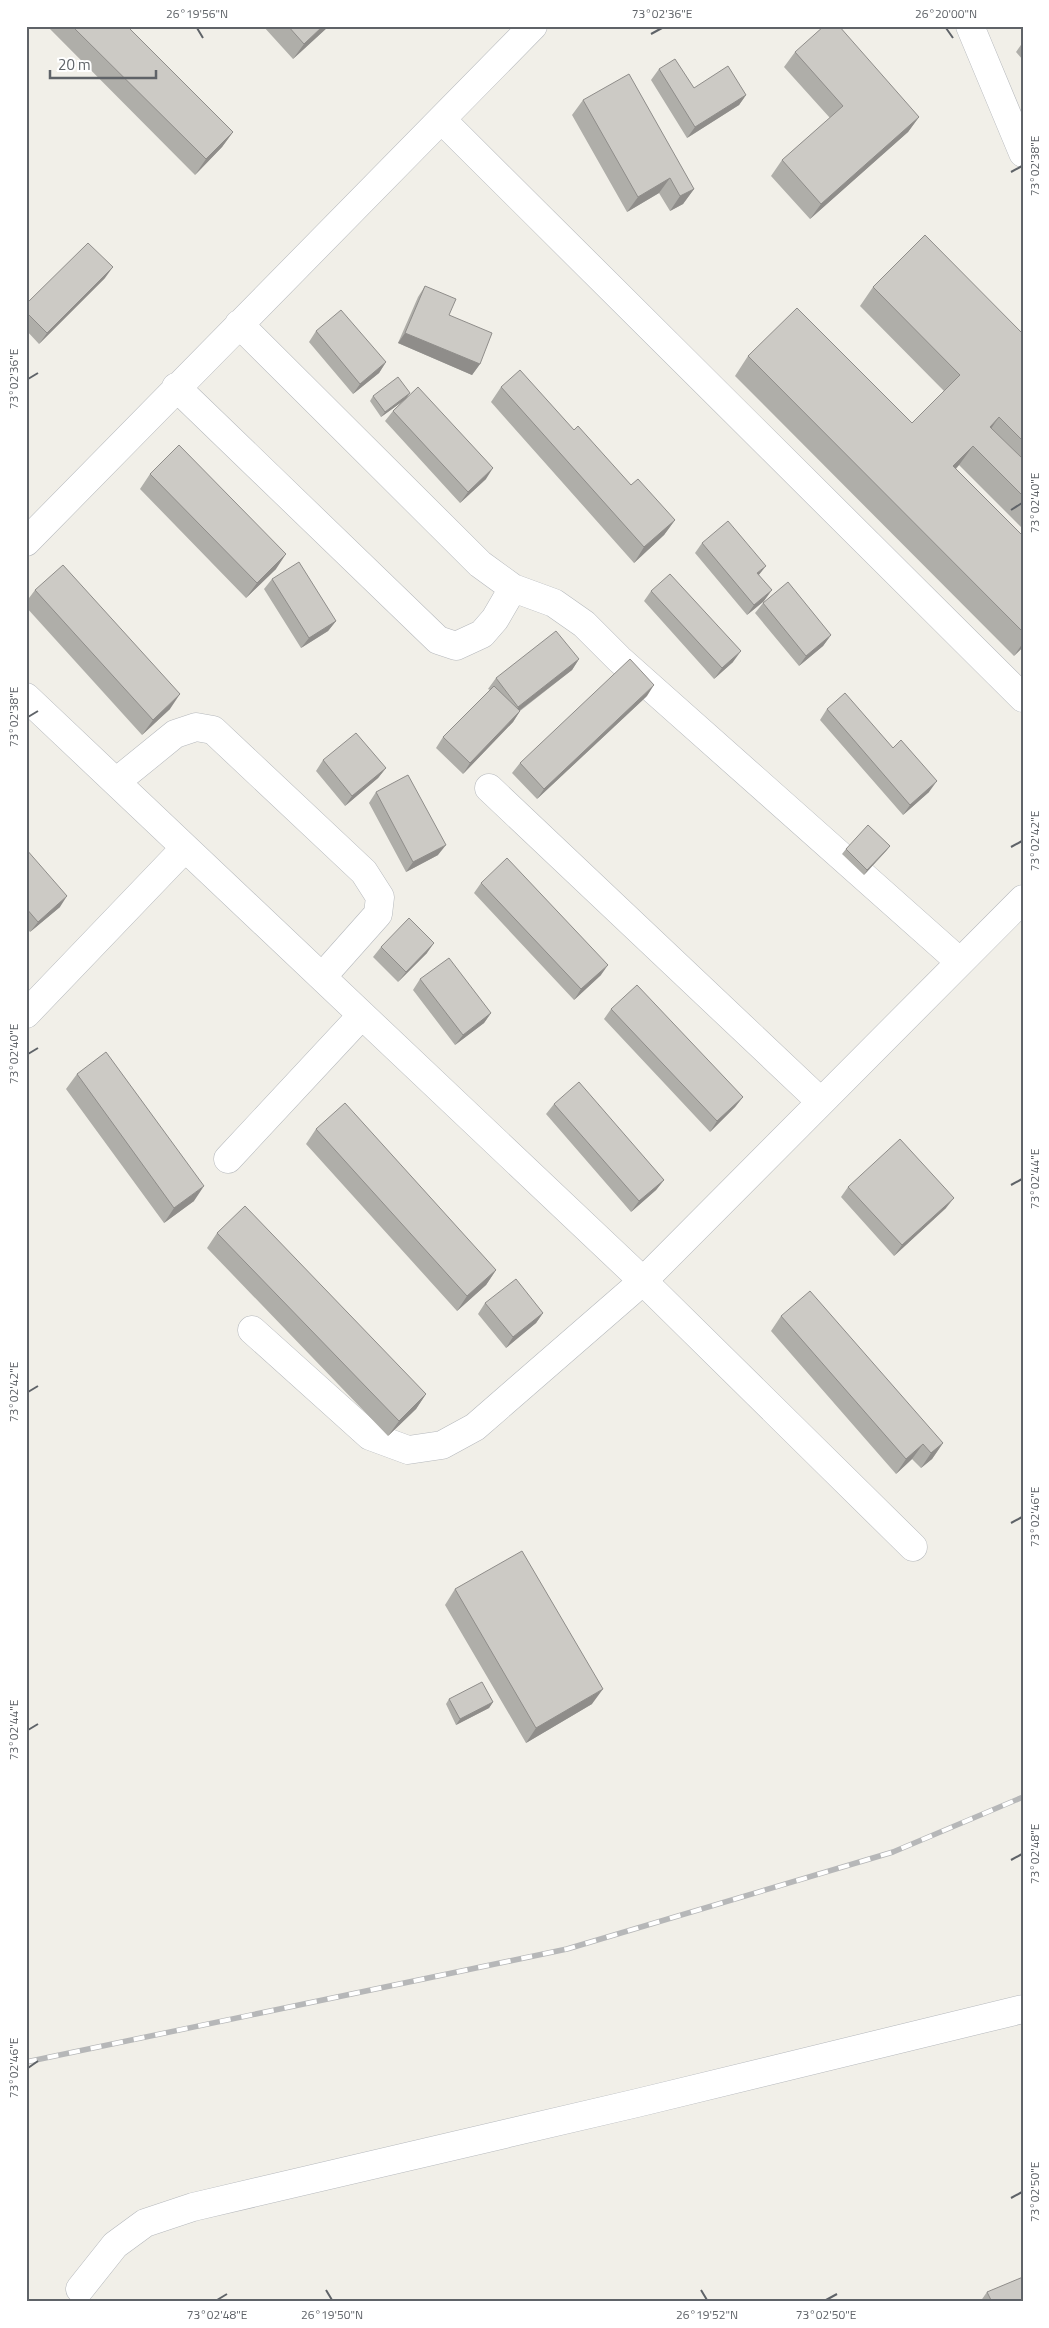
<svg xmlns="http://www.w3.org/2000/svg" width="1049" height="2328" font-family="'Titillium Web',sans-serif">
<style>
.lines{fill:none;stroke-linecap:round;stroke-linejoin:round}
.minor-casing{stroke:#b5b8bc;stroke-width:29}
.minor{stroke:#fff;stroke-width:28}
.rail-casing{stroke:#b6b7b8;stroke-width:5.5}
.rail{stroke:#fff;stroke-width:4;stroke-dasharray:11;stroke-linecap:butt}
.wall{fill:#afaea9}
.shaded-wall{fill:#8f8d8a}
.building{fill:#cccac5;stroke:#8f8d8a}
.ticks{fill:none;stroke:#5f6368;stroke-width:2}
.neatline{fill:none;stroke:#5f6368;stroke-width:2}
.ticks-label{font-size:12px;text-anchor:middle;fill:#5f6368}
</style>
<rect width="100%" height="100%" fill="#f1efe8"/>
<g class="lines">
<g class="minor-casing">
<path id="minor" d="M970 26 1023 153
M442 120 1023 698
M239 324 480 564 513 588 554 603 584 624 619 659 960 962
M176 387 438 640 456 646 482 634 495 619 513 588
M26 542 533 26
M26 697 643 1281 1023 899
M116 782 175 734 196 727 213 730 364 872 380 897 378 914 322 977
M489 788 821 1102
M26 1014 185 848
M228 1159 362 1015
M252 1330 370 1436 408 1450 442 1445 475 1427 643 1281 913 1547
M80 2289 115 2245 145 2223 193 2207 637 2103 1023 2009"/>
</g>
<use href="#minor" class="minor"/>
<g class="rail-casing">
<path id="rail" d="M26 2062 567 1949 893 1852 1023 1797"/>
</g>
<use href="#rail" class="rail"/>
</g>
<path class="wall" d="M50 26H127L233 132 222 147 195 175 49 28Z
M263 26H329L293 59Z
M1023 42V60L1016 52Z
M795 52 919 117 908 132 810 219 771 176 782 160 830 118 784 67Z
M659 69 694 88 746 95 739 105 687 138 651 80Z
M583 100 694 189 683 204 670 211 659 193 627 212 572 115Z
M105 278 39 344 26 330V304Z
M425 286 449 315 480 364 472 375 398 343 418 297Z
M873 287 1023 334V529L959 465 956 469 1023 536V647L1014 656 735 376 748 356 912 423 944 391 860 306Z
M316 331 386 362 379 373 353 394 309 342Z
M501 387 574 430 631 485 675 520 664 535 634 563 491 402Z
M373 396 406 398 486 479 460 503 385 421 393 411 404 400 381 417 370 401Z
M150 474 276 569 246 598 140 489Z
M702 543 759 575 764 601 747 615 695 553Z
M272 579 336 621 328 631 301 648 264 589Z
M35 590 170 709 142 735 26 607V602Z
M651 591 733 662 714 679 644 601Z
M763 603 831 635 823 646 799 666 755 613Z
M579 659 572 670 520 711 513 722 463 774 436 748 443 737 490 690 488 689 496 678Z
M647 696 537 799 512 773 520 763Z
M827 709 929 792 903 815 820 720Z
M323 760 386 768 378 778 345 806 316 771Z
M376 792 438 855 406 872 369 803Z
M890 846 886 851 864 875 842 854 846 849Z
M26 849 60 907 30 932 26 927Z
M481 883 601 975 574 1000 474 893Z
M381 947 427 953 398 982 373 957Z
M420 979 491 1013 484 1023 455 1045 413 990Z
M611 1009 743 1097 735 1107 710 1132 604 1019Z
M77 1074 194 1201 164 1223 66 1089Z
M554 1104 664 1180 656 1190 631 1212 546 1114Z
M316 1129 496 1270 486 1285 457 1311 306 1144Z
M848 1187 946 1208 894 1256 841 1197Z
M217 1233 426 1394 416 1409 388 1436 207 1248Z
M485 1303 543 1313 536 1323 506 1348 478 1314Z
M781 1316 943 1443 932 1459 921 1468 912 1459 896 1474 771 1331Z
M455 1589 592 1704 526 1743 445 1605Z
M449 1699 493 1702 489 1708 456 1725 446 1704Z
M987 2292 1023 2302H980Z"/>
<path class="shaded-wall" d="M323 26H329L293 59 304 44Z
M746 95 739 105 687 138 695 127Z
M919 117 908 132 810 219 821 204Z
M233 132 222 147 195 175 206 159Z
M670 178 659 193 627 212 638 197Z
M694 189 683 204 670 211 680 196Z
M113 267 105 278 39 344 47 333Z
M405 333 480 364 472 375 398 343Z
M386 362 379 373 353 394 360 384Z
M410 393 406 399 381 417 385 412Z
M999 417 986 436 990 427Z
M973 446 959 465 939 485 953 466Z
M493 468 486 479 460 503 468 492Z
M675 520 664 535 634 563 644 547Z
M286 554 276 569 246 598 257 583Z
M766 566 758 576 757 573Z
M772 590 764 601 747 615 754 605Z
M336 621 328 631 301 648 309 638Z
M831 635 823 646 799 666 806 656Z
M1023 643V647L1014 656Z
M741 651 733 662 714 679 722 668Z
M579 659 572 670 511 717 518 707Z
M654 685 647 696 537 799 544 789Z
M180 694 170 709 142 735 153 720Z
M520 711 513 722 463 774 470 763Z
M386 768 378 778 345 806 352 796Z
M937 781 929 792 903 815 910 805Z
M446 845 438 855 406 872 413 862Z
M890 846 886 851 864 875 867 870Z
M67 896 60 907 30 932 38 922Z
M434 943 427 953 398 982 406 972Z
M608 965 601 975 574 1000 581 989Z
M491 1013 484 1023 455 1045 463 1035Z
M743 1097 735 1107 710 1132 717 1121Z
M664 1180 656 1190 631 1212 639 1201Z
M204 1186 194 1201 164 1223 174 1208Z
M954 1198 946 1208 894 1256 902 1245Z
M496 1270 486 1285 457 1311 467 1296Z
M543 1313 536 1323 506 1348 513 1337Z
M426 1394 416 1409 388 1436 399 1421Z
M943 1443 932 1459 921 1468 931 1453Z
M923 1444 912 1459 896 1474 906 1459Z
M603 1689 592 1704 526 1743 536 1728Z
M493 1702 489 1708 456 1725 460 1719Z"/>
<path class="building" d="M72 26H127L233 132 206 159Z
M288 26H323L304 44Z
M824 26H839L919 117 821 204 782 160 843 106 795 52Z
M675 59 694 88 728 66 746 95 695 127 659 69Z
M629 74 694 189 680 196 670 178 638 197 583 100Z
M925 235 1023 334V441L999 417 990 427 1023 459V496L973 446 953 466 1023 536V632L748 356 797 308 912 423 960 375 873 287Z
M88 243 113 267 47 333 26 312V304Z
M425 286 456 299 449 315 492 333 480 364 405 333Z
M341 310 386 362 360 384 316 331Z
M520 370 574 430 578 426 631 485 638 479 675 520 644 547 501 387Z
M398 377 410 393 385 412 373 396Z
M418 387 493 468 468 492 393 411Z
M179 445 286 554 257 583 150 474Z
M728 521 766 566 757 573 772 590 754 605 702 543Z
M299 562 336 621 309 638 272 579Z
M63 565 180 694 153 720 35 590Z
M670 574 741 651 722 668 651 591Z
M788 582 831 635 806 656 763 603Z
M556 631 579 659 518 707 496 678Z
M630 659 654 685 544 789 520 763Z
M494 686 520 711 470 763 443 737Z
M845 693 893 748 901 740 937 781 910 805 827 709Z
M356 733 386 768 352 796 323 760Z
M408 775 446 845 413 862 376 792Z
M868 825 890 846 867 870 846 849Z
M26 849 67 896 38 922 26 908Z
M507 858 608 965 581 989 481 883Z
M409 918 434 943 406 972 381 947Z
M449 958 491 1013 463 1035 420 979Z
M637 985 743 1097 717 1121 611 1009Z
M106 1052 204 1186 174 1208 77 1074Z
M579 1082 664 1180 639 1201 554 1104Z
M345 1103 496 1270 467 1296 316 1129Z
M900 1139 954 1198 902 1245 848 1187Z
M245 1206 426 1394 399 1421 217 1233Z
M516 1279 543 1313 513 1337 485 1303Z
M810 1291 943 1443 931 1453 923 1444 906 1459 781 1316Z
M522 1551 603 1689 536 1728 455 1589Z
M482 1682 493 1702 460 1719 449 1699Z
M1023 2277V2302H992L987 2292Z"/>
<path class="ticks" d="M197 28 203 38M946 28 953 38M651 34 662 28M1011 172 1022 166M28 379 38 373M1011 510 1022 503M28 717 38 711M1011 847 1022 841M28 1054 38 1048M1011 1185 1022 1179M28 1392 38 1386M1011 1523 1022 1517M28 1730 38 1724M1011 1860 1022 1854M28 2068 38 2061M1011 2198 1022 2192M326 2290 332 2300M701 2290 707 2300M217 2300 227 2294M826 2300 837 2294"/>
<rect width="1049" height="2328" fill="none" stroke="#ffffff" stroke-width="55"/>
<path d="M50 70v8h106v-8" fill="none" stroke="#5f6368" stroke-width="2.5"/>
<text x="58" y="70" font-size="15" fill="#5f6368" stroke="#ffffff" stroke-width="4" paint-order="stroke">20 m</text>
<rect x="28" y="28" width="994" height="2272" class="neatline"/>
<g class="ticks-label">
<text x="197" y="18">26°19'56"N</text>
<text x="662" y="18">73°02'36"E</text>
<text x="946" y="18">26°20'00"N</text>
<text transform="translate(1035 166) rotate(-90)" y="4">73°02'38"E</text>
<text transform="translate(14 379) rotate(-90)" y="4">73°02'36"E</text>
<text transform="translate(1035 503) rotate(-90)" y="4">73°02'40"E</text>
<text transform="translate(14 717) rotate(-90)" y="4">73°02'38"E</text>
<text transform="translate(1035 841) rotate(-90)" y="4">73°02'42"E</text>
<text transform="translate(14 1054) rotate(-90)" y="4">73°02'40"E</text>
<text transform="translate(1035 1179) rotate(-90)" y="4">73°02'44"E</text>
<text transform="translate(14 1392) rotate(-90)" y="4">73°02'42"E</text>
<text transform="translate(1035 1517) rotate(-90)" y="4">73°02'46"E</text>
<text transform="translate(14 1730) rotate(-90)" y="4">73°02'44"E</text>
<text transform="translate(1035 1854) rotate(-90)" y="4">73°02'48"E</text>
<text transform="translate(14 2068) rotate(-90)" y="4">73°02'46"E</text>
<text transform="translate(1035 2192) rotate(-90)" y="4">73°02'50"E</text>
<text x="217" y="2319">73°02'48"E</text>
<text x="332" y="2319">26°19'50"N</text>
<text x="707" y="2319">26°19'52"N</text>
<text x="826" y="2319">73°02'50"E</text>
</g>
</svg>
